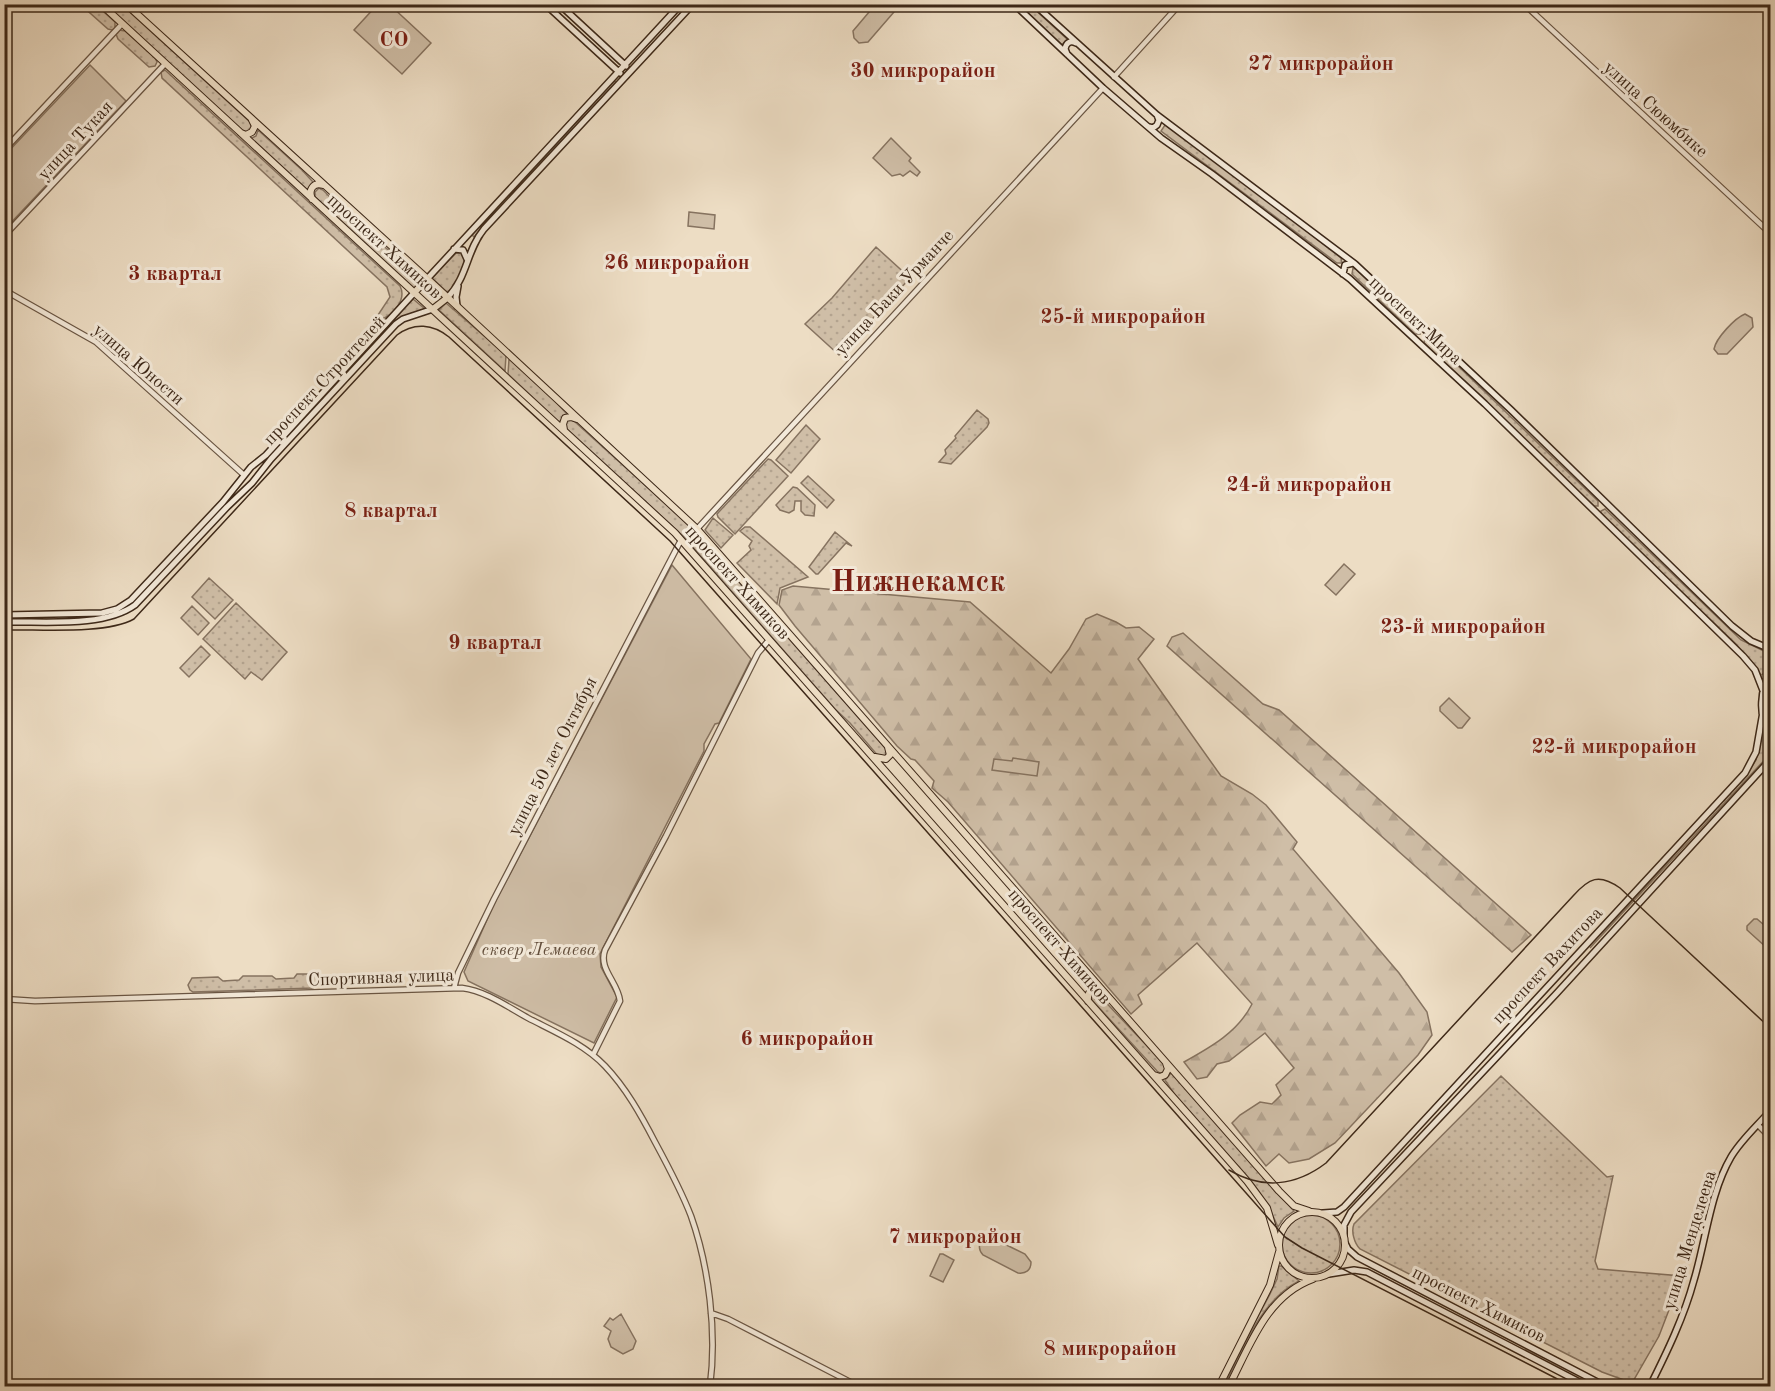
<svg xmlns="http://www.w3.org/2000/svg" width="1775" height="1391" font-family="'Old Standard TT',serif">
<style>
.grass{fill:url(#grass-dots);stroke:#867360;stroke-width:1.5}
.forest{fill:url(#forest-firs);stroke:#867360;stroke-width:1.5}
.park{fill:#cfbea7;stroke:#867360;stroke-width:1.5}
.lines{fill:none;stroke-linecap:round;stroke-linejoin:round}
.tertiary-casing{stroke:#695543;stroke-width:7}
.secondary-casing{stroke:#3d2818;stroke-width:8}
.primary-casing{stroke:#3d2818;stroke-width:8}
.tertiary{stroke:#f3e9d9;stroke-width:4.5}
.secondary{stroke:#f3e9d9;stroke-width:5}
.primary{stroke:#edddc4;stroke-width:6}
.tram{stroke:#3d2818;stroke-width:1.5}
.labels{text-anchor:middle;stroke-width:6;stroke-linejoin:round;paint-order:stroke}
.street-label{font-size:18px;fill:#3d2818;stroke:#f3e9d9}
.park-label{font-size:18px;font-style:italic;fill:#624e3c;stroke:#f3e9d9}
.quarter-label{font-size:21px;font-weight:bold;fill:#7a1f14;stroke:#f3e9d9}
.town-label{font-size:30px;font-weight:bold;fill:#7a1f14;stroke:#f3e9d9}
</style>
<defs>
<pattern id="grass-dots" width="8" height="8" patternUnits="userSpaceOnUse" patternTransform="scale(1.5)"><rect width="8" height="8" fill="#cfbea7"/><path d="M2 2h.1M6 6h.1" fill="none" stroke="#b3a38f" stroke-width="1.8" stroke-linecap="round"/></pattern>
<pattern id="forest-firs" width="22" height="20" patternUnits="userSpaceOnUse" patternTransform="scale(1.5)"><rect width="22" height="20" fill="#cfbea7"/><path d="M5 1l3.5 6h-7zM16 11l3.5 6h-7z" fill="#b3a38f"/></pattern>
</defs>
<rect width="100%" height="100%" fill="#edddc4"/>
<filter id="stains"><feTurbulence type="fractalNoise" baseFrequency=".00333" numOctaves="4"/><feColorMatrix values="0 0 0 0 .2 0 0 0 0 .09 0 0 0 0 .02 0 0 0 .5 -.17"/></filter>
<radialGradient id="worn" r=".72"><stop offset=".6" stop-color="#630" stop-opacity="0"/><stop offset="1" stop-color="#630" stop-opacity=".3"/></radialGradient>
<path class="grass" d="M81 5H96L115 22V28L112 30 108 29Z
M105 5H122L250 122 252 129 247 132 243 131Z
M1019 5H1030L1067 39 1062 45Z
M119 30 125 31 155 58 157 62 155 66 149 67 118 39 116 34Z
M165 70 400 286C407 299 393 316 381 319L378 315 390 297 387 287 162 78 161 72Z
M614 81 616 82 474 237 472 235Z
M1165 125 1224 166 1341 258 1342 263H1337L1161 131Z
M258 130 302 170 313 182 307 190 250 139 256 136Z
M319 188 323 190 350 217 422 279 414 288 315 197V192Z
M876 247 910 278 839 355 805 324 832 298Z
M456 253H462C469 267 456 283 448 293L432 278Z
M1353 268 1356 269 1419 330 1420 334H1415L1352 274Z
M413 299 425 309 402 317 394 322 266 461 265 459Z
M446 303 506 355 505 371 439 310Z
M1425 338H1429L1598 501V506H1594L1424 343Z
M509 359 553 399 567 414 559 422 508 374Z
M977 410 988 419 989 423 987 427 951 464 939 462 946 454 945 450 956 438 955 436Z
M569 419 574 421 688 524 886 749V756L879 757 850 723 835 709 684 537 566 428V421Z
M806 425 820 439 791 473 776 460Z
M768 459 771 460 788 476 735 534 718 517 717 514Z
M808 476 834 500 827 508 801 483Z
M793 487 797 488 815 505 814 516 805 515 801 511V501H795L794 510 789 513 780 510 776 505Z
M1605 509 1741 640 1770 654V665L1763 674 1761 675 1736 644 1601 515V511Z
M713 518 733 535 721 548 705 530Z
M745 527H750L808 577 780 588 777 604 737 563 751 550 749 546 752 541 740 531Z
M835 532 852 546 846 543 818 574H816L809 567Z
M209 578 233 600 215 619 192 597Z
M236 603 287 652 262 680 251 672 245 679 203 639Z
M192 606 209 623 198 635 181 618Z
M201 646 210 655 189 677 180 668Z
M1763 729 1770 735V754L1590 948 1747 774 1756 760Z
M297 974H314L317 978 316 985 313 988 193 992 190 990 188 985 192 978 218 977 223 981 239 980 243 976H272L276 979 294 978Z
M1096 992 1166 1066 1164 1072 1160 1073 1157 1071 1092 1000 1091 996Z
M1172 1072 1294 1211 1284 1218 1278 1227 1269 1207 1255 1186 1175 1095 1165 1080Z
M1501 1076 1607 1177 1613 1176 1595 1261 1598 1269 1682 1276 1659 1336 1632 1383 1602 1372 1360 1249C1354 1243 1351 1231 1354 1224Z
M1282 1244a29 29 0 1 1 58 0a29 29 0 1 1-58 0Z
M1279 1266H1281L1299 1281C1260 1301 1243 1349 1224 1386H1221L1270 1294 1277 1279Z"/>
<path class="forest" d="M793 586 970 602 1051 673 1069 649 1086 619 1097 614 1116 622 1126 628 1139 627 1154 639 1138 659 1221 776 1252 794 1266 805 1297 842 1293 849 1399 973 1427 1012 1432 1035 1418 1055 1335 1143 1309 1159 1289 1163 1279 1154 1266 1166 1232 1123 1240 1115 1260 1102 1272 1104 1281 1095 1276 1085 1294 1068 1265 1033 1229 1061 1217 1064 1207 1077 1197 1079 1184 1062C1211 1047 1238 1032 1252 1004L1197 943 1138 995 1142 1004 1131 1014 948 802 932 788 934 781 915 760 911 759 897 746 795 626 779 605 782 590Z
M1183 633 1263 704 1279 710 1531 935 1512 952 1167 646 1172 637Z"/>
<path class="park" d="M377 5H390L431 43 402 74 354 30Z
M875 5H894V12L868 42 859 43 854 38 853 31Z
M90 65 126 101 5 229V155Z
M891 138 911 158 909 161 920 172 917 176 910 171 903 176 900 174 892 176 873 158Z
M689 212 715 215 714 229 688 226Z
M1745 314 1752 318 1753 327 1727 354H1718L1714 349C1716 338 1735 318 1745 314Z
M1344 564 1355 574 1336 595 1325 585Z
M672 565 751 659 719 723 715 724 704 744V751L600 954 601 967 617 997 594 1043 468 981 464 972 493 906Z
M1449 698 1470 718 1462 728H1458L1440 711V707Z
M1013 758 1039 762 1037 776 992 770 994 759 1012 761Z
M1754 919H1757L1770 930V948H1767L1747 930V926Z
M990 1237 1025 1254 1031 1262C1031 1270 1026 1274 1018 1273L983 1255C976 1247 980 1238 990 1237Z
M940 1254H943L954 1260 943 1282 930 1276Z
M621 1314 636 1341 633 1349 623 1354 611 1347 608 1339 611 1331 604 1326 610 1318 613 1320Z"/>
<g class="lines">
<g class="tertiary-casing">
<path id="tertiary" d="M1524 4 1770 233
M1114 77 1180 4
M4 150 122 24
M4 236 165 64
M4 290 96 342 244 475
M697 529 1103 88
M454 988 458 973 494 899 681 540
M4 999 35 1001 462 988C486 991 508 1007 528 1018 555 1032 584 1044 605 1066 626 1088 641 1115 655 1142 668 1166 681 1190 691 1216 709 1267 717 1332 710 1386
M593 1055 620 1001C618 982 598 969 605 950L666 836 758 653 769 640
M1758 1125 1770 1137
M711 1313 728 1319 858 1386"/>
</g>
<g class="secondary-casing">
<path id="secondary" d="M545 4 620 73
M559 4 626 66
M1014 4 1103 88 1161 138 1212 174 1350 279 1485 404 1743 656 1755 670 1764 693
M1034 4 1157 115 1355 264 1511 410 1732 626 1751 641 1770 649
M1067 54 1065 49C1066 43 1070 40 1076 43
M1149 127 1153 128 1157 125 1159 120 1157 115
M454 249 463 250 467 259
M1343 274 1345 265 1353 263
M427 279 681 4
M447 298C468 277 466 251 484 229L693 4
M457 306 456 297 458 286
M4 615 102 613 117 609 131 600 223 502 251 467 266 455 414 293
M4 622C44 621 103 628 135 605L227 507 252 483 271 459 396 324 403 319 433 309
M1770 673C1761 687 1757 718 1770 730
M1323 1213 1337 1212 1344 1207 1745 773 1756 752 1763 712
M1344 1237V1225L1351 1212 1556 994 1770 760
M1345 1243 1348 1249 1357 1257 1605 1386
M1329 1274 1354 1270 1367 1272 1587 1386
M1650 1386C1667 1352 1684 1317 1694 1280 1706 1240 1710 1193 1731 1157 1741 1140 1757 1126 1770 1111"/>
</g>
<g class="primary-casing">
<path id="primary" d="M101 4 675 533 1247 1181 1267 1208 1278 1245
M126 4 432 283 697 529 1279 1191 1294 1206 1309 1211
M241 133 246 135 252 132 255 126 252 120
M312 199C308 190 313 182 323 185
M414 293 427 279
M433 309 447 298
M564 430 563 424 565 418 571 417 577 419
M875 757 886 759 890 755 888 747
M1088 1001C1087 991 1093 986 1102 990
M1154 1075 1160 1077 1165 1075 1168 1069 1166 1063
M1279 1245a33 33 0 1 1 66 0a33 33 0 1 1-66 0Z
M1219 1386 1270 1285 1279 1252
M1229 1386C1250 1346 1266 1296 1313 1279"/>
</g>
<use href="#tertiary" class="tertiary"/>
<use href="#secondary" class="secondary"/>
<use href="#primary" class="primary"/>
<path class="tram" d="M4 630C39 629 105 635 134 619L397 335C414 322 433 324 449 337L670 541 1285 1237 1302 1248 1571 1386
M1229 1170C1262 1190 1296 1186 1326 1163L1573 896C1589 878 1599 873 1620 888L1770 1028"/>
</g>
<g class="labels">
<g class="street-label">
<text transform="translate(1656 109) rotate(42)" y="6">улица Сююмбике</text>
<text transform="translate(75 140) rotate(-47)" y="6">улица Тукая</text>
<text transform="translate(385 246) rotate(42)" y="6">проспект Химиков</text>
<text transform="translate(894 292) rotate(-47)" y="6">улица Баки Урманче</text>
<text transform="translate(1416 320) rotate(43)" y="6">проспект Мира</text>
<text transform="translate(139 364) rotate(41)" y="6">улица Юности</text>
<text transform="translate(324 380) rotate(-47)" y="6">проспект Строителей</text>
<text transform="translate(738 582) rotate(48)" y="6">проспект Химиков</text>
<text transform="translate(552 756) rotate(-63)" y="6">улица 50 лет Октября</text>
<text transform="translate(1060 946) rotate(49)" y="6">проспект Химиков</text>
<text transform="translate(1547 965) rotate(-47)" y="6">проспект Вахитова</text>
<text transform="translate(381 977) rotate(-2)" y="6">Спортивная улица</text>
<text transform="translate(1689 1240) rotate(-73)" y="6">улица Менделеева</text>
<text transform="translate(1479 1304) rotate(27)" y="6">проспект Химиков</text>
</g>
<g class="park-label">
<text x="539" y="955">сквер Лемаева</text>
</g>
<g class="quarter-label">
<text x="394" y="46">СО</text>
<text x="1321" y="70">27 микрорайон</text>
<text x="923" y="77">30 микрорайон</text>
<text x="677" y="269">26 микрорайон</text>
<text x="175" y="280">3 квартал</text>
<text x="1123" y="323">25-й микрорайон</text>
<text x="1309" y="491">24-й микрорайон</text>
<text x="391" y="517">8 квартал</text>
<text x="1463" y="633">23-й микрорайон</text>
<text x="495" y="649">9 квартал</text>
<text x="1614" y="753">22-й микрорайон</text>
<text x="807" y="1045">6 микрорайон</text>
<text x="955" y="1243">7 микрорайон</text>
<text x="1110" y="1355">8 микрорайон</text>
</g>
<g class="town-label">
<text x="918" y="591">Нижнекамск</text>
</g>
</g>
<rect width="1775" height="1391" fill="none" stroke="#edddc4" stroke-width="24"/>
<rect x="6" y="6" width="1763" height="1379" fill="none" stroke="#3d2818" stroke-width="3"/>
<rect x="12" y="12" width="1751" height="1367" fill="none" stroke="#3d2818" stroke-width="1.5"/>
<rect width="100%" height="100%" filter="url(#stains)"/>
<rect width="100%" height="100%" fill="url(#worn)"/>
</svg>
